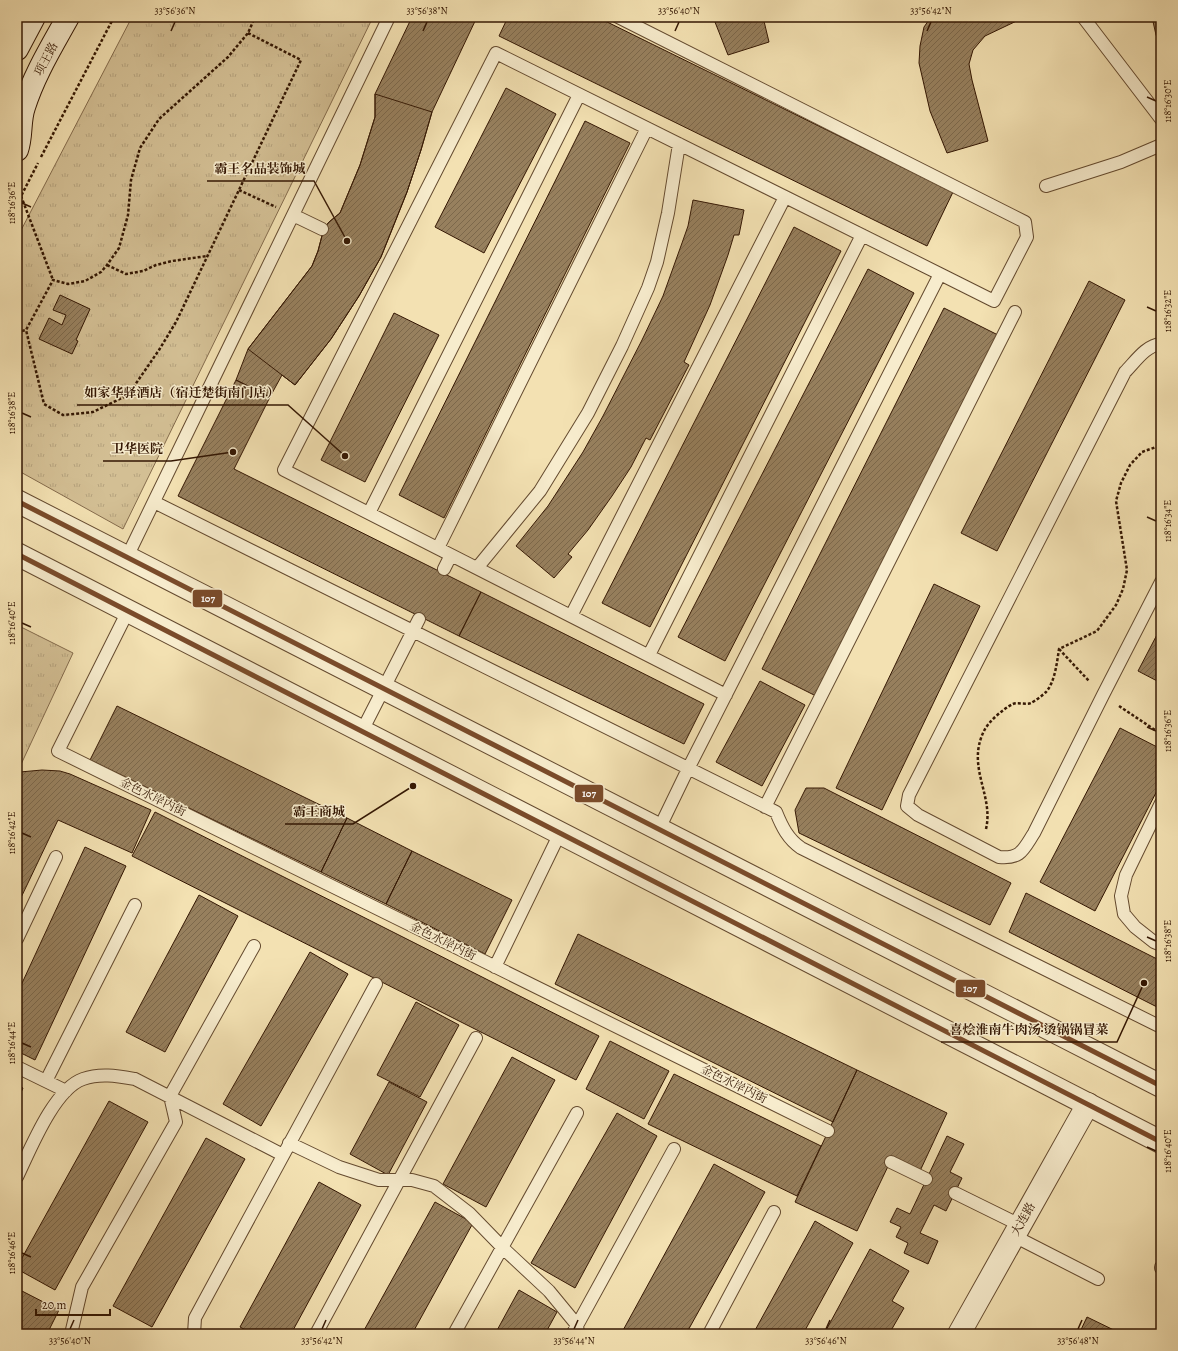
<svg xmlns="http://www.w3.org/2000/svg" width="1178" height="1351" font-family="Alegreya,'Noto Serif SC',serif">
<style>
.park{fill:url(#park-tufts);stroke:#846b4c}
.building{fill:url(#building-hatch);stroke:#341703}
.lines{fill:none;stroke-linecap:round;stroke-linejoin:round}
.service-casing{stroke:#644a2f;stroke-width:14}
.minor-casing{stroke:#644a2f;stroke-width:24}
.tertiary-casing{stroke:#644a2f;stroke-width:24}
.secondary-casing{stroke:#341703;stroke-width:24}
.path{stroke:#341703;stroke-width:2.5;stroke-dasharray:3 2;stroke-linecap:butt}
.service{stroke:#f7eccd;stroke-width:12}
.minor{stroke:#f7eccd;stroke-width:22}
.tertiary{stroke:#f7eccd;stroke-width:22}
.secondary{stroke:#f7eccd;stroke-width:22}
.bus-1-casing{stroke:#f7eccd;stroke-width:8}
.bus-1{stroke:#7a4b2a;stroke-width:5}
.ticks{fill:none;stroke:#341703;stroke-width:1.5}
.labels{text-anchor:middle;stroke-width:3;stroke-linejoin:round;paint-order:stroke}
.street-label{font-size:12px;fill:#341703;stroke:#f7eccd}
.leader{fill:none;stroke:#341703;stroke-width:1.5}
.callout-dot{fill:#341703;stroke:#f7eccd;stroke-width:1.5}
.callout-label{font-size:13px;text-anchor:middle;font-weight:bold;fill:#341703;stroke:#f7eccd;stroke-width:3;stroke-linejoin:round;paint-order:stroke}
.line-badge{stroke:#f7eccd;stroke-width:1.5}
.badge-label{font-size:11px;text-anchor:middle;font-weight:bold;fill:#fff}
.neatline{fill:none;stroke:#341703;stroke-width:1.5}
.ticks-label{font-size:10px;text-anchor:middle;fill:#341703}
</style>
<defs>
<pattern id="park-tufts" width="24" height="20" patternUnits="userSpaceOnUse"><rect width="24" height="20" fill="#d3bf94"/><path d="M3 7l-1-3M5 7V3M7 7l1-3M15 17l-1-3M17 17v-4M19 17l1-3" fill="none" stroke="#b6a37e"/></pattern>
<pattern id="building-hatch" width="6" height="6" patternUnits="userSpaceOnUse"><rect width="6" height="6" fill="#97805e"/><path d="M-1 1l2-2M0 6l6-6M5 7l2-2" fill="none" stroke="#7c684b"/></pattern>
</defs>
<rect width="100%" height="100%" fill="#f3e1b2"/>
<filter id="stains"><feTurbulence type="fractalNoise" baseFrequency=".005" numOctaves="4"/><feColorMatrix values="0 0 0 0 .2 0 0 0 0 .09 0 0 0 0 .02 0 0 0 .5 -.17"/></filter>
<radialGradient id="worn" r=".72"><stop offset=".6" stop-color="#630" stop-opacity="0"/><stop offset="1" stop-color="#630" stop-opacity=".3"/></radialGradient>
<path class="park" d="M132 17H373L123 529 17 470V238Z
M17 625 73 653 17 773Z"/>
<path class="building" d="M412 17H477L432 112 421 150 407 192 381 257 359 296 331 339 295 385 282 375 270 397 236 380 248 349 312 266 318 251 324 228 329 222 340 213 360 165 375 117V94Z
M508 17H597L953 192 927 246 499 36Z
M713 17H763L769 42 728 55Z
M931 17H1025L985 36 973 50 969 64 972 80 988 141 947 153 930 111 919 63 920 46 924 27Z
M1152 17H1161V45L1156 35Z
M506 88 556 114 484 253 435 227Z
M375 94 432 112 421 150 407 192 381 257 359 296 331 339 295 385 248 349 312 266 318 251 324 228 329 222 340 213 360 165 375 117Z
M585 121 630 143 444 518 399 495Z
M693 200 744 210 739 235H734L728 255 710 305 684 362 689 365 650 440 646 438 631 467 612 496 588 530 568 554 572 557 554 578 516 546 548 506 583 452 603 416 642 340 663 296 682 243 688 226Z
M794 227 841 251 650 627 602 603Z
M868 269 914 293 725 661 678 637Z
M1089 281 1125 300 997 551 961 533Z
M60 295 90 309 76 340 78 341 72 354 39 339 49 318 62 325 66 315 53 310Z
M944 308 998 335 816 696 762 669Z
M394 313 439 335 365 482 321 460Z
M236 380 270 397 234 469 481 592 459 636 178 496Z
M934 584 980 606 882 810 836 788Z
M481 592 704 704 684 744 459 636Z
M1161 627V683L1138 671Z
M760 681 805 705 762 786 716 762Z
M117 706 347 818 321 872 90 760Z
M1120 728 1161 749V783L1095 911 1040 882Z
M42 770 60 771 70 774 151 810 132 853 58 820 17 906V776L20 772Z
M806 788H824L1011 883 990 925 799 833 795 810Z
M155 812 599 1036 576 1080 132 856Z
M347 818 412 851 386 904 321 872Z
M85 847 126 866 35 1060 17 1051V994Z
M412 851 512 900 485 954 386 904Z
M1026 893 1161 961V1009L1009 932Z
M199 895 238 916 165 1052 126 1032Z
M578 934 857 1070 833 1122 555 984Z
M310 952 348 974 261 1126 223 1104Z
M416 1002 459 1025 420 1097 377 1075Z
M610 1041 669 1071 644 1119 586 1089Z
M512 1057 555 1080 486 1207 443 1184Z
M857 1070 947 1113 920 1171 892 1158 857 1231 795 1202Z
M674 1074 821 1146 797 1196 648 1124Z
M389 1082 427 1102 388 1175 350 1154Z
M17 1085 23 1088 17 1102Z
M109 1101 148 1122 55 1290 17 1269V1267Z
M617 1113 657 1136 575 1288 531 1263Z
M947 1136 964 1144 950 1172 962 1178 946 1211 934 1205 920 1233 938 1241 928 1264 904 1253 908 1243 896 1237 901 1227 890 1222 897 1208 910 1214Z
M206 1138 245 1159 152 1327 113 1306Z
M714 1164 765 1192 686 1334H621Z
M319 1182 361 1205 291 1334H253L240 1327Z
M435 1202 473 1223 412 1334H362Z
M815 1221 853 1243 803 1334H753Z
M870 1249 909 1271 892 1301 904 1308 889 1334H824Z
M20 1290 59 1310 47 1334H17V1295Z
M519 1290 557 1312 545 1334H495Z
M1087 1317 1122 1334H1079Z"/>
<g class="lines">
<g class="service-casing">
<path id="service" d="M618 17 1025 222 1027 237 994 301 940 274
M1083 17 1161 119
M1046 186 1121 162 1161 145
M293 215 322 229
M1161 344C1146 345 1135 362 1125 372L909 795 907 806 918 815 999 857C1021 859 1023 850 1034 833L1103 695 1161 582
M154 502 776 812C782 827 788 839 801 848L1161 1027
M369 513 579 95
M438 548 647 128
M127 557 389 17
M477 568 540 491 588 413 622 346 648 288 657 262 668 213 679 144
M444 569 451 555
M128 611 58 751 828 1131
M571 616 785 197
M649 655 862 235
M362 731 419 619
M1161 803 1126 875 1121 896 1124 914 1135 927 1154 942 1161 945
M765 807 1015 312
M659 829 688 769 940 274 496 53 284 470 726 695
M17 939 56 857
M495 967 560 833
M17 1067 66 1091
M46 1081 135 905
M289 1143 339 1167 379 1180H412L434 1186 469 1213 505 1250 549 1291 577 1325 578 1334
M891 1162 926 1179
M17 1177C30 1150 54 1089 83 1079 100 1073 117 1076 135 1079L283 1155
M955 1193 1020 1225
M1014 1236 1098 1279
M1161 1267V1268
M574 1331 674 1149
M71 1334 82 1287 176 1122 170 1096 254 946
M194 1334 195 1318 376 984
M316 1334 476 1038
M454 1334 577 1113
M709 1334 774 1212"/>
</g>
<g class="minor-casing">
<path id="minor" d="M959 1334 1088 1104"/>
</g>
<g class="tertiary-casing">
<path id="tertiary" d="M17 501 1161 1086
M17 554 1161 1142"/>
</g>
<g class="secondary-casing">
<path id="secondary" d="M17 49 34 17
M17 150C22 136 19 121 24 107 34 75 52 46 68 17"/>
</g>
<path class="path" d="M248 33 301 60 176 322 159 350 128 395 93 412 63 415 44 404 26 330 53 280 68 284 85 281 101 272 107 265 119 248 128 215 131 180 140 148 159 119 228 57 248 33 255 17
M41 157 114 17
M239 190 276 207
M21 196 53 280
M17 204 38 163
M107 265 126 274 143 271 156 265 172 261 207 256
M17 332 26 330
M1059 649 1089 681
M1119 706 1161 734
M986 829C994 795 966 767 984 731 988 722 1004 708 1013 704 1018 702 1026 705 1031 703 1035 701 1043 695 1046 692 1055 682 1057 662 1059 649L1097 631 1116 605 1123 589 1127 570 1116 501 1121 483 1130 465 1142 452 1156 447H1161"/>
<use href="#service" class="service"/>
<use href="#minor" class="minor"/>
<use href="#tertiary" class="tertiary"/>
<use href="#secondary" class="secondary"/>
<g class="bus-1-casing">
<path id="bus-1" d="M17 501 1161 1086
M17 554 1161 1142"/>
</g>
<use href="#bus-1" class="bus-1"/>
</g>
<path class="ticks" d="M171 31 175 22M423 31 427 22M675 31 679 22M927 31 931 22M1147 97 1156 101M22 203 31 207M1147 307 1156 311M22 413 31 417M1147 517 1156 521M22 623 31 627M1147 727 1156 731M22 833 31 837M1147 937 1156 941M22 1043 31 1047M1147 1147 1156 1151M22 1253 31 1257M70 1329 74 1320M322 1329 326 1320M574 1329 578 1320M826 1329 830 1320M1078 1329 1082 1320"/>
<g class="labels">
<g class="street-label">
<text transform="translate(46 59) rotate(-62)" y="4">项王路</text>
<text transform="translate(153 797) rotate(26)" y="4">金色水岸内街</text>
<text transform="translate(443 941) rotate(26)" y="4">金色水岸内街</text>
<text transform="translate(734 1084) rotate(26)" y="4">金色水岸内街</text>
<text transform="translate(1023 1219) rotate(-61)" y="4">大连路</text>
</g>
</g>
<path class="leader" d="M347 241L314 181H207M345 456L288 405H77M233 452L171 461H103M413 786L353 824H285M1144 983L1117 1042H941"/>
<g class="callout-dot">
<circle cx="347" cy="241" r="4"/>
<circle cx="345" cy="456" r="4"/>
<circle cx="233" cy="452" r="4"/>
<circle cx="413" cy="786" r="4"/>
<circle cx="1144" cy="983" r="4"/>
</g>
<g class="callout-label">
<text x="260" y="173">霸王名品装饰城</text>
<text x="182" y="397">如家华驿酒店（宿迁楚街南门店）</text>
<text x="137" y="453">卫华医院</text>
<text x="319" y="816">霸王商城</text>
<text x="1029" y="1034">喜烩淮南牛肉汤·烫锅锅冒菜</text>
</g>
<g class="line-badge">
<rect x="192" y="589" width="31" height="19" rx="4" fill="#7a4b2a"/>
<rect x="574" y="784" width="30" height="19" rx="4" fill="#7a4b2a"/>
<rect x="955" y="979" width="31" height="19" rx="4" fill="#7a4b2a"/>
</g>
<g class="badge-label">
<text x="208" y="602">107</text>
<text x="589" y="797">107</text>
<text x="970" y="992">107</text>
</g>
<rect width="1178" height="1351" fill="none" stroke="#f3e1b2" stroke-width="44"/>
<path d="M36 1309v6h74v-6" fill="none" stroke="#341703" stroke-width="2"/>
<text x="42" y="1309" font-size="12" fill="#341703" stroke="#f7eccd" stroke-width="3" paint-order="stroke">20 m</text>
<rect x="22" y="22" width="1134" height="1307" class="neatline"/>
<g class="ticks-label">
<text x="175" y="14">33°56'36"N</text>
<text x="427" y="14">33°56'38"N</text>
<text x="679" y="14">33°56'40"N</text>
<text x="931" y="14">33°56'42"N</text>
<text transform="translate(1167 101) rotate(-90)" y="4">118°16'30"E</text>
<text transform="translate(11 203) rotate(-90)" y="4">118°16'36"E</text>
<text transform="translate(1167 311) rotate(-90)" y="4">118°16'32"E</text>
<text transform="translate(11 413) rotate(-90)" y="4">118°16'38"E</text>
<text transform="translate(1167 521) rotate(-90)" y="4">118°16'34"E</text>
<text transform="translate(11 623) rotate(-90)" y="4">118°16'40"E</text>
<text transform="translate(1167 731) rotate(-90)" y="4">118°16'36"E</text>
<text transform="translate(11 833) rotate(-90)" y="4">118°16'42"E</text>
<text transform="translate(1167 941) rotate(-90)" y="4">118°16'38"E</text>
<text transform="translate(11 1043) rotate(-90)" y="4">118°16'44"E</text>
<text transform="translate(1167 1151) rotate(-90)" y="4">118°16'40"E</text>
<text transform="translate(11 1253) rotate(-90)" y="4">118°16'46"E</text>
<text x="70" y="1344">33°56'40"N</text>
<text x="322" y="1344">33°56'42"N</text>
<text x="574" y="1344">33°56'44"N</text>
<text x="826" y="1344">33°56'46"N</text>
<text x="1078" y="1344">33°56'48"N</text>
</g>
<rect width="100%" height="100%" filter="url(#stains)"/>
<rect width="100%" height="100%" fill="url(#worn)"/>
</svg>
